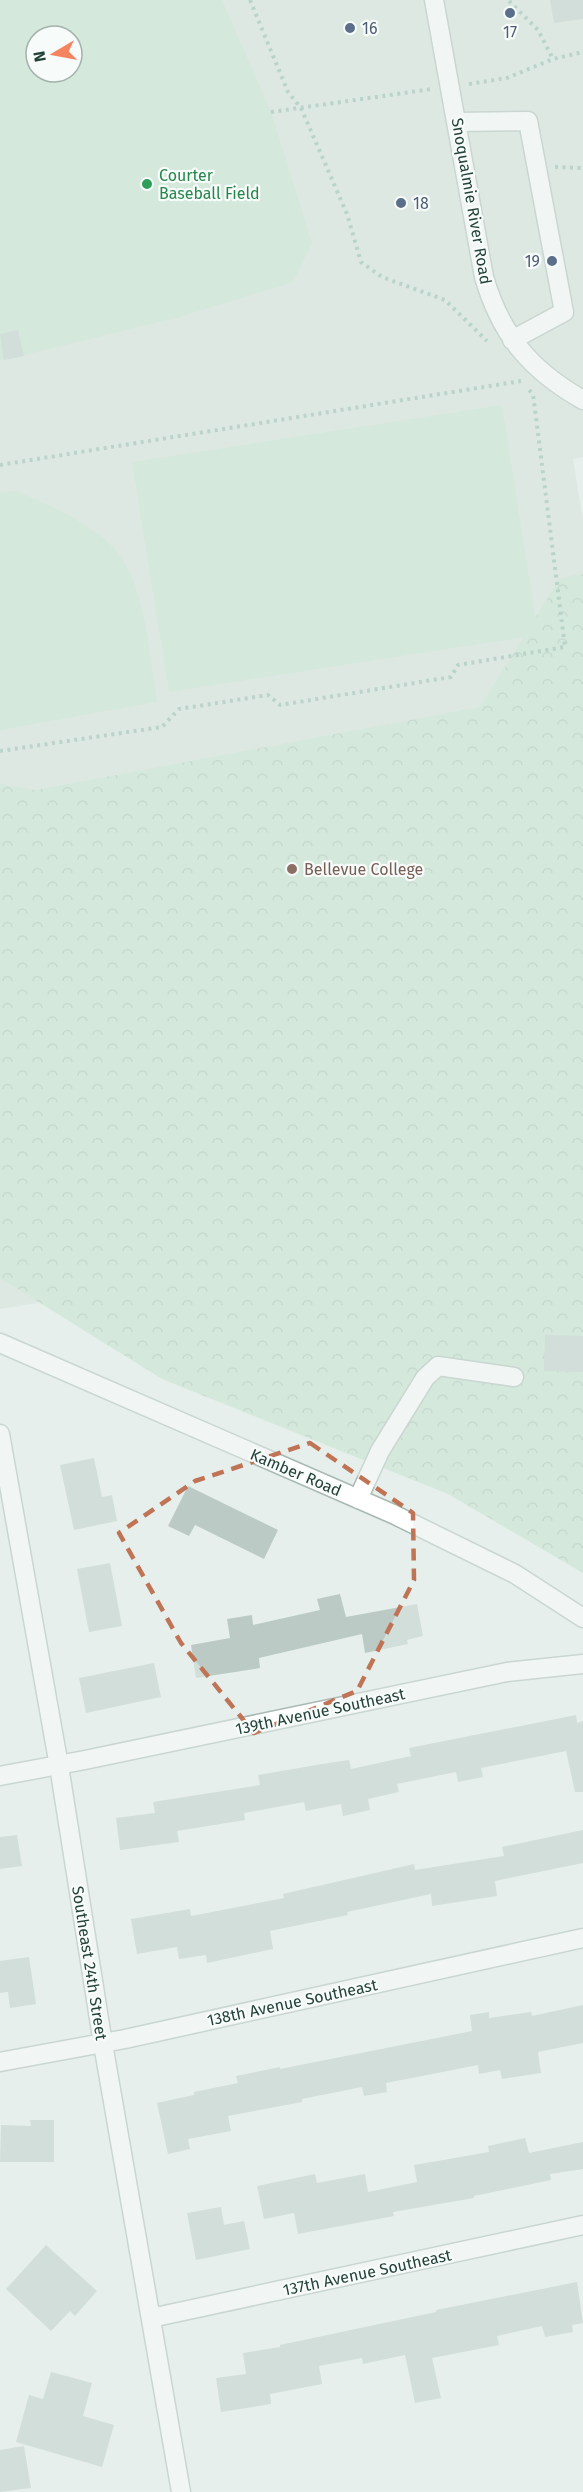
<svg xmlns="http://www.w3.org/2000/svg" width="583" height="2492" font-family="'Fira Sans',sans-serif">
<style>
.built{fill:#d4dfda;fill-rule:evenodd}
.green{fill:#bfe0c8;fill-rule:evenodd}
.forest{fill:url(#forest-crowns)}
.building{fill:#bbcac4}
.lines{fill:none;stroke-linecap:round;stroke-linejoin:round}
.minor-casing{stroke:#a8b8b2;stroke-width:21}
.path{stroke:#86b3a5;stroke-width:4;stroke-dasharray:3 4.5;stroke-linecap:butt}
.minor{stroke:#fff;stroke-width:18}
.marked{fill:none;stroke:#c07456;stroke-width:4.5;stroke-dasharray:12 8;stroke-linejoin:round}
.service-dot{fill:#5c6f8a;stroke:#f7fbf9;stroke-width:2}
.leisure-dot{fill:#2e9e5b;stroke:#f7fbf9;stroke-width:2}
.education-dot{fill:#8d6e63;stroke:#f7fbf9;stroke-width:2}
.labels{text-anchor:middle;stroke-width:4.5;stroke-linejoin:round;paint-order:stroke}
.service-label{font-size:16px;fill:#4e5e75;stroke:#f7fbf9;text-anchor:start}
.leisure-label{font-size:16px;fill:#27864d;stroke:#f7fbf9;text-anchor:start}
.street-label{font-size:16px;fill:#24423a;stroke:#f7fbf9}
.education-label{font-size:16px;fill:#785e54;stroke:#f7fbf9;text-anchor:start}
</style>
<defs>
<pattern id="forest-crowns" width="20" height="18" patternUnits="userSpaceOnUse" patternTransform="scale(1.5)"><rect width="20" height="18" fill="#bfe0c8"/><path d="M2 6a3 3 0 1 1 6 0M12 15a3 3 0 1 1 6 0" fill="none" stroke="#a4c1ad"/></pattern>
</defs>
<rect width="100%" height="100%" fill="#e6efeb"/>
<path class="built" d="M0 0H583V457L573 459 583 520V1219L0 1309ZM36 36H72V72H36Z"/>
<path class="green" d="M0 0H222L271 112 312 243 293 282 176 318 0 361ZM36 36H72V72H36Z
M502 405 538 635 169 692 132 462Z
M17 491C50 506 85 520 112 546 146 580 149 656 157 702L0 730V492Z"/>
<path class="forest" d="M583 574V1573L448 1494 162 1379 0 1278V784L36 790 480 707 560 578Z"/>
<path class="building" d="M550 0H583V19L554 23Z
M18 330 24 356 4 360 0 334Z
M545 1335 583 1336V1372L544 1371Z
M94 1458 102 1497 112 1495 117 1521 74 1530 60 1465Z
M188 1486 278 1530 264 1559 195 1525 189 1536 168 1526Z
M110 1563 122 1626 89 1632 77 1569Z
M340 1594 346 1617 417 1604 423 1636 407 1640 408 1644 365 1653 362 1634 259 1658 260 1668 196 1678 191 1645 230 1638 227 1619 252 1615 253 1625 320 1610 317 1599Z
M154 1663 161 1697 86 1713 79 1678Z
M576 1715 577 1723 583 1721V1792H575L566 1751 481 1768 483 1777 458 1782 456 1772 397 1784 399 1792 368 1799 370 1810 343 1816 341 1804 306 1811 304 1802 244 1813 245 1820 177 1831 179 1842 120 1850 116 1818 155 1813 153 1802 260 1785 258 1775 322 1764 349 1760 351 1769 411 1756 409 1748Z
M583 1830V1863L495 1881 497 1896 432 1906 431 1894 347 1912 348 1915 270 1931 273 1949 207 1963 206 1955 179 1959 177 1947 137 1954 131 1919 190 1909 191 1916 284 1898 283 1894 414 1864 415 1870 504 1856 502 1847Z
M17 1835 22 1866 0 1869V1837Z
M29 1957 36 2004 10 2008 8 1992 0 1993V1961Z
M583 2005V2043L538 2052 541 2073 502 2079 500 2070 479 2074 478 2065 386 2083 387 2092 364 2096 362 2087 302 2099V2102L228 2116 231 2131 188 2139 190 2149 168 2154 157 2103 194 2095V2092L238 2083 236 2076 280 2067V2069L472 2031 470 2015 489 2012V2018L531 2012 532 2016Z
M30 2120H54V2162H0L1 2125 31 2126Z
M525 2138 529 2153 583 2142V2169L550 2174 551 2180 474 2196V2198L393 2212 394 2216 298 2234 294 2213 264 2219 257 2186 315 2174 317 2183 365 2174 368 2192 417 2182 414 2165 489 2152 488 2146Z
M221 2207 224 2225 244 2221 250 2249 196 2260 187 2213Z
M46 2245 97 2291 75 2316 70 2311 51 2331 6 2289Z
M577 2282 583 2323 572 2325 573 2332 545 2337 542 2326 497 2336 499 2345 432 2358 441 2398 415 2403 405 2355 363 2364 362 2358 319 2366 322 2384 270 2394 271 2404 221 2412 216 2378 246 2374 243 2353 280 2347V2345L436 2312V2310Z
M51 2372 92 2383 83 2416 114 2425 102 2467 16 2442 29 2395 43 2399Z
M24 2446 31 2488 0 2492V2450Z"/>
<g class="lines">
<g class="minor-casing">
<path id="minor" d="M434 0 484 277C501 335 530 370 583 400
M457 122 528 121 564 312 512 340
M0 1343 393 1514 515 1574 583 1618
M0 1434 59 1766 103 2044 181 2492
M358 1499 380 1451 425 1378 438 1366 514 1377
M0 1776 85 1760 507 1672 583 1664
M0 2062 125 2039 583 1938
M151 2318 583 2225"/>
</g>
<path class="path" d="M250 0 288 92 301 108 347 214 361 262 382 277 445 300 487 341
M509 1 538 30 553 59
M469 84 507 78 553 59 583 52
M271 112 432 89
M555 167 583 168
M0 465 521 381
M0 751 162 727 179 709 268 695 280 705 451 677 458 665 565 647 533 394 529 390"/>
<use href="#minor" class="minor"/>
</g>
<path d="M0 0H583V2492H0ZM310 1443 413 1513 414 1580 357 1691 254 1733 181 1643 119 1533 195 1481Z" fill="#e6efeb" fill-opacity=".55" fill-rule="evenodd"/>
<path class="marked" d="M310 1443 413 1513 414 1580 357 1691 254 1733 181 1643 119 1533 195 1481Z"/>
<g class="service-dot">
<circle cx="510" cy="13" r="6"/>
<circle cx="350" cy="28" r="6"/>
<circle cx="401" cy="203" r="6"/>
<circle cx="552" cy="261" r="6"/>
</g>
<circle class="leisure-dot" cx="147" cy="184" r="6"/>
<circle class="education-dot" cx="292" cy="869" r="6"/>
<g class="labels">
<g class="service-label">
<text x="362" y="34">16</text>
<text x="510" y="38" text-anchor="middle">17</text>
<text x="413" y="209">18</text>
<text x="540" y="267" text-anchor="end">19</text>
</g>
<g class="leisure-label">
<text x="159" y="181">Courter<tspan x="159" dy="18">Baseball Field</tspan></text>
</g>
<g class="street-label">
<text transform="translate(472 201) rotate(80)" y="6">Snoqualmie River Road</text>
<text transform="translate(296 1472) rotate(23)" y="6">Kamber Road</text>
<text transform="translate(320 1711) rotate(-12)" y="6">139th Avenue Southeast</text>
<text transform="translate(90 1963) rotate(81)" y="6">Southeast 24th Street</text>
<text transform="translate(292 2002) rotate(-12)" y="6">138th Avenue Southeast</text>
<text transform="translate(367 2272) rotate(-12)" y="6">137th Avenue Southeast</text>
</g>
<g class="education-label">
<text x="304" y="875">Bellevue College</text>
</g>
</g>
<g transform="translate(54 54) rotate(260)"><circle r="28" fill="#f7fbf9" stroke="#a3b1ad" stroke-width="1.5"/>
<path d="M0-4.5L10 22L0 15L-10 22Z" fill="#f4845f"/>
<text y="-9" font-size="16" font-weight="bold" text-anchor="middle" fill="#24423a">N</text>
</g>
</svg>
